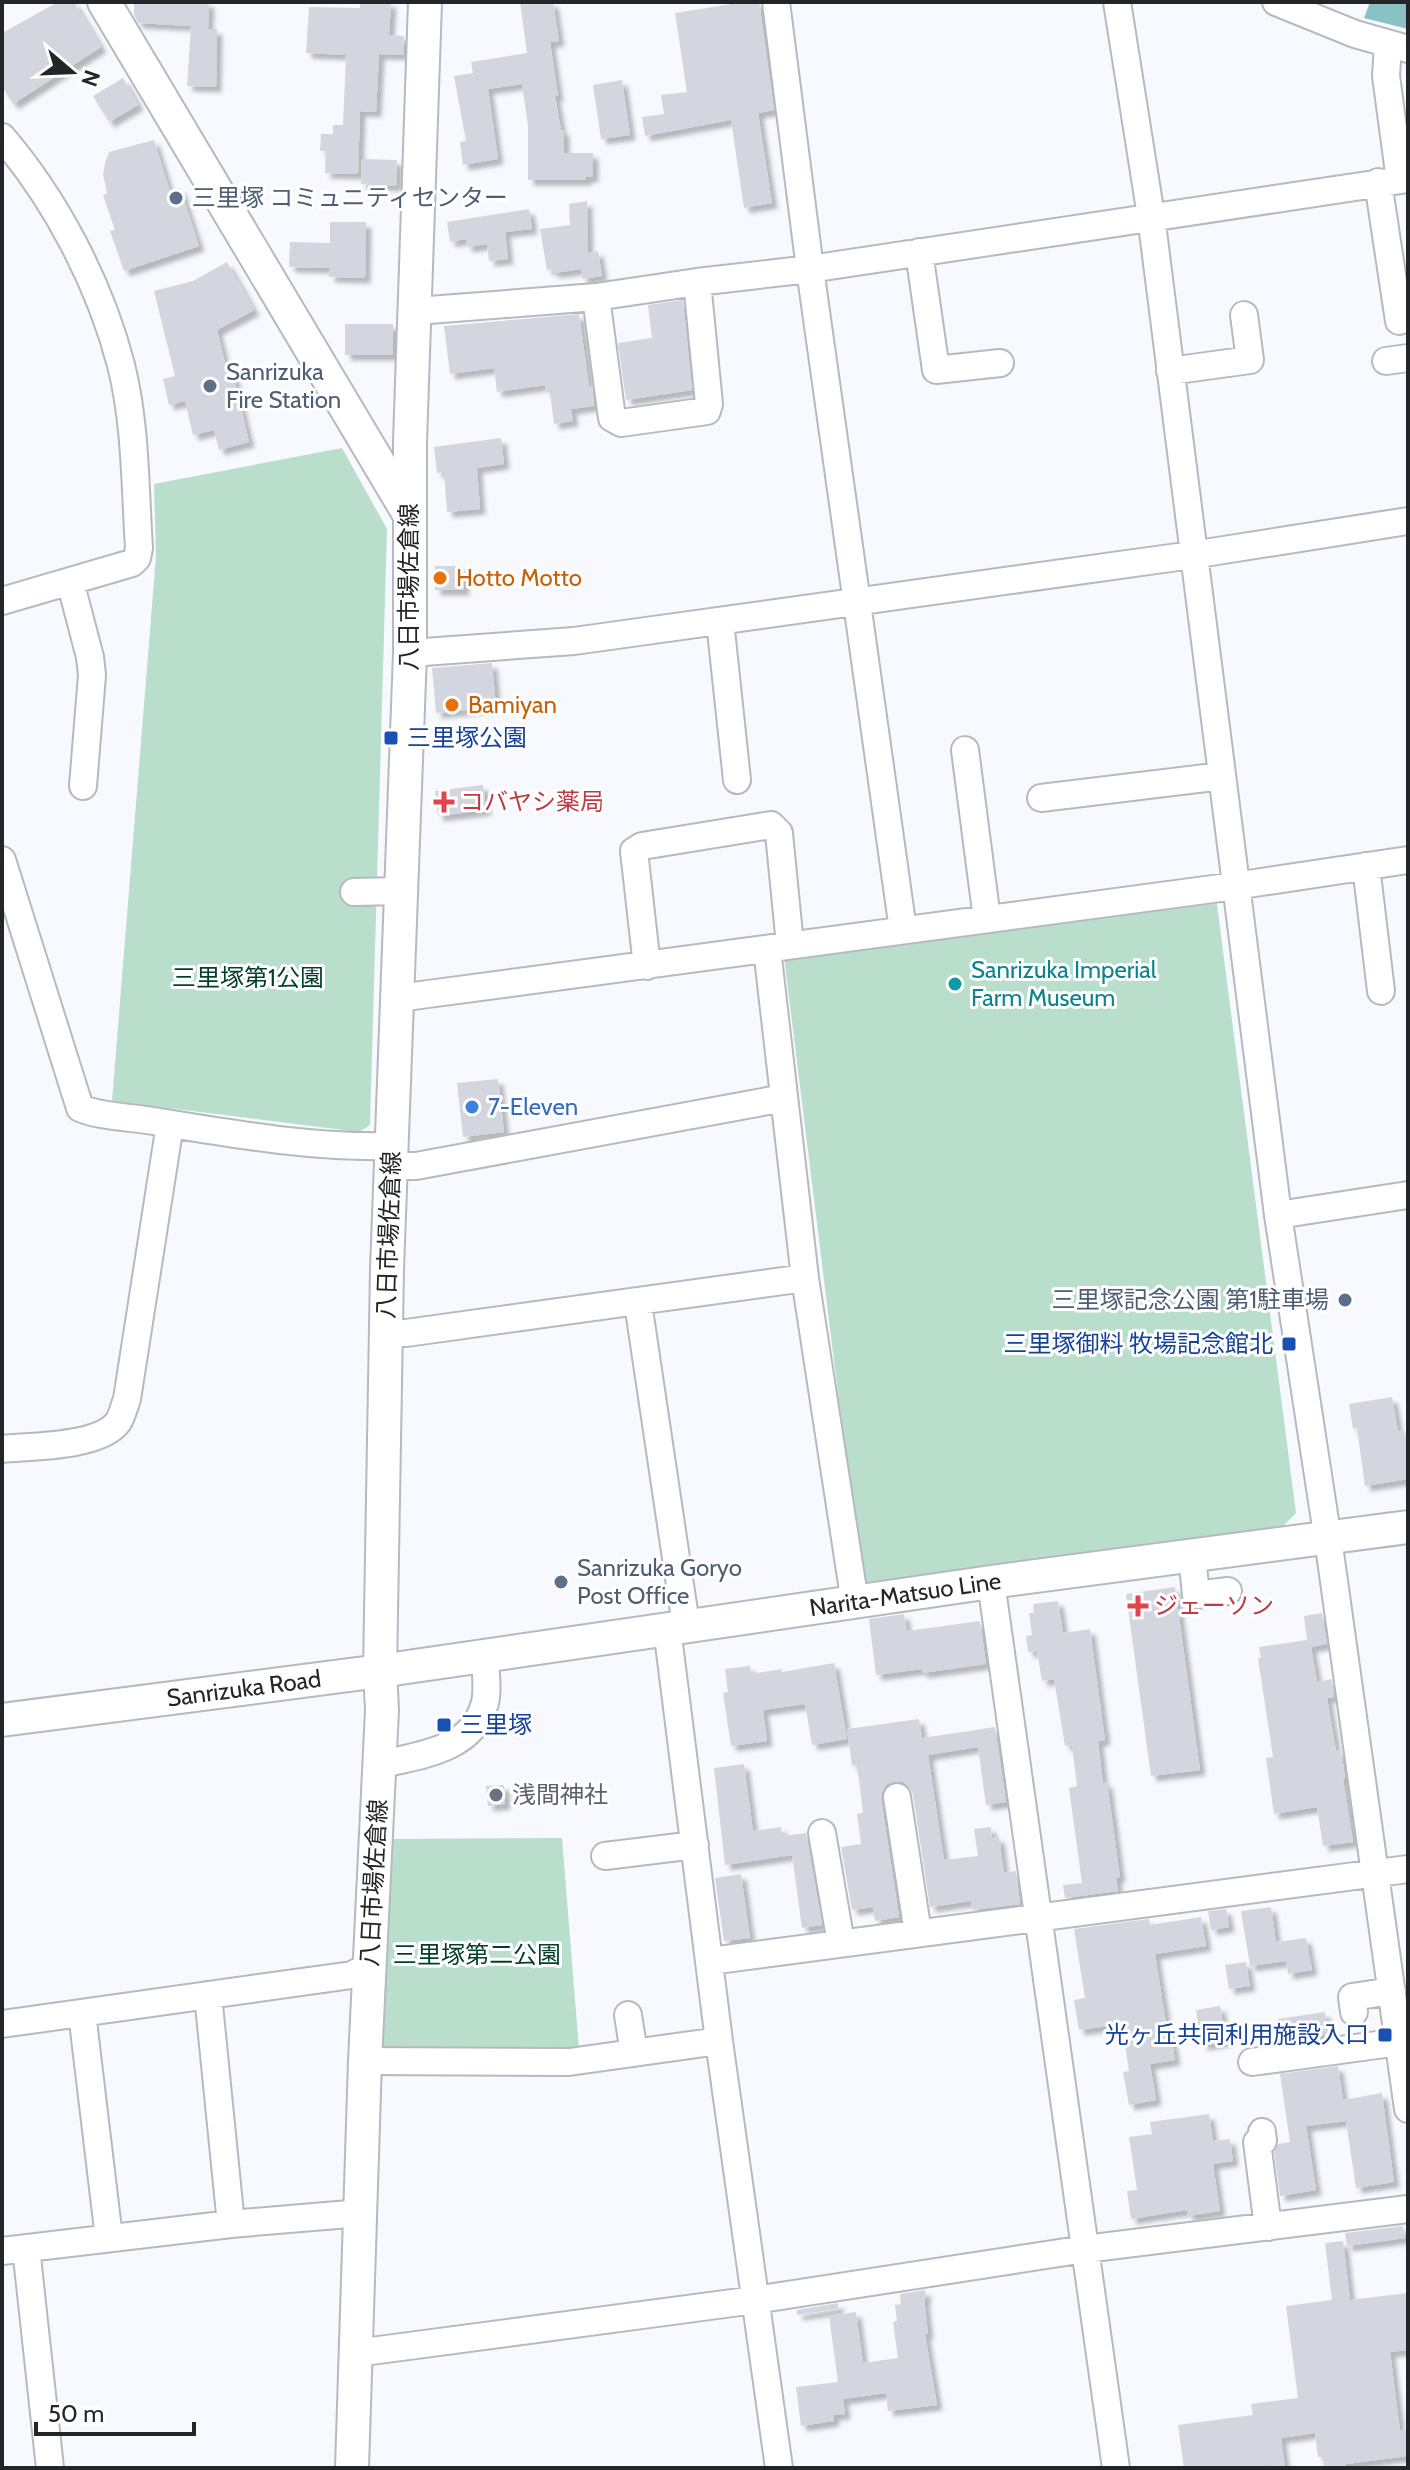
<svg xmlns="http://www.w3.org/2000/svg" width="1410" height="2470" font-family="Cabin,'Noto Sans JP',sans-serif">
<style>
.green{fill:#badecc}
.water{fill:#8ac1c4}
.building{fill:#d3d6de;filter:url(#shadow)}
.lines{fill:none;stroke-linecap:round;stroke-linejoin:round}
.minor-casing{stroke:#b7b9c1;stroke-width:30}
.major-casing{stroke:#b7b9c1;stroke-width:36}
.minor{stroke:#fff;stroke-width:26}
.major{stroke:#fff;stroke-width:32}
.service-dot{fill:#5c6f8a;stroke:#fff;stroke-width:3}
.food-dot{fill:#e8710a;stroke:#fff;stroke-width:3}
.transit-dot{fill:#1a4fb4;stroke:#fff;stroke-width:3}
.health-dot{fill:#e0444e;stroke:#fff;stroke-width:3}
.culture-dot{fill:#0f9aa8;stroke:#fff;stroke-width:3}
.shop-dot{fill:#3f7fe0;stroke:#fff;stroke-width:3}
.worship-dot{fill:#6b7280;stroke:#fff;stroke-width:3}
.labels{text-anchor:middle;stroke-width:6;stroke-linejoin:round;paint-order:stroke}
.service-label{font-size:24px;fill:#4e5e75;stroke:#fff;text-anchor:start}
.food-label{font-size:24px;fill:#c56008;stroke:#fff;text-anchor:start}
.street-label{font-size:24px;fill:#242528;stroke:#fff}
.transit-label{font-size:24px;fill:#164399;stroke:#fff;text-anchor:start}
.health-label{font-size:24px;fill:#be3a42;stroke:#fff;text-anchor:start}
.culture-label{font-size:24px;fill:#0d838f;stroke:#fff;text-anchor:start}
.park-label{font-size:24px;fill:#003f2b;stroke:#fff}
.shop-label{font-size:24px;fill:#366cbe;stroke:#fff;text-anchor:start}
.worship-label{font-size:24px;fill:#5b616d;stroke:#fff;text-anchor:start}
</style>
<defs>
<filter id="shadow"><feDropShadow dx="5.5" dy="5.5" stdDeviation="2" flood-color="#0004"/></filter>
</defs>
<rect width="100%" height="100%" fill="#f7f9fe"/>
<path class="green" d="M342 448 387 529 370 1125 359 1132 112 1101 156 556 154 484Z
M1216 897 1296 1513 1279 1530 862 1587 784 957Z
M562 1838 579 2049 378 2050 388 1839Z"/>
<path class="water" d="M1370 2H1408V29L1364 18Z"/>
<path class="building" d="M58 2H74L101 47 13 104 2 86V33Z
M134 2H209L208 29H217L216 87 187 86 191 26 138 23 134 15Z
M360 2H391L389 35 404 36V55L379 54 376 112 360 111 358 174 325 173 326 151H320L321 134H333V125H343L346 55 306 53 309 7 360 8Z
M520 2H553L559 41 550 42 558 96H555L561 130H564V153H593V177H586V180H528V126L522 84 488 89 498 159 463 165 460 142 466 141 454 76 473 73 471 62 527 53Z
M732 2H759L774 110 758 113 772 203 744 208 731 120 645 136 642 117 664 114 661 95 687 92 675 13 732 4Z
M123 78 138 105 109 122 93 96Z
M622 80 630 135 601 139 593 85Z
M154 140 170 192 180 188 199 246 124 271 110 231 115 230 103 195 107 193 103 174 105 163 109 152Z
M362 159 397 160 396 186 361 184Z
M587 201 588 253 598 251 602 276 582 279 581 269 554 273 553 269 547 270 540 229 570 225 569 204Z
M529 209 532 229 505 232 508 259 489 261 487 244 467 247 466 239 450 242 447 222Z
M330 222H366L365 278 329 277 330 268 289 267 290 242 330 243Z
M227 262 254 310 217 330 225 363 230 361 249 442 219 450 214 430 193 435 185 401 169 405 163 379 175 376 154 291 193 281Z
M683 300 692 390 626 400 618 343 652 338 648 305Z
M579 314 589 386H592L594 406 571 409 573 421 554 424 550 392H546L545 385 497 392 494 368 450 374 444 326Z
M345 324H393V355H345Z
M501 438 504 464 477 468 480 509 447 512 444 472 437 473 434 447Z
M435 566H463L464 590H435Z
M492 663 496 707 436 713 432 668Z
M483 785 486 810 438 816 435 791Z
M498 1079 504 1132 463 1137 457 1083Z
M1392 1397 1398 1431 1404 1430 1408 1457V1479L1365 1486 1357 1428 1353 1429 1349 1404Z
M1175 1587 1200 1770 1151 1776 1126 1594Z
M1058 1601 1063 1633 1090 1629 1105 1740 1098 1741 1103 1783 1107 1782 1120 1877 1116 1878 1118 1891 1065 1898 1063 1885 1082 1883 1069 1788 1077 1786 1072 1745 1065 1746 1054 1679 1042 1681 1037 1651 1028 1652 1026 1636 1032 1635 1029 1613H1034L1033 1604Z
M1322 1613 1327 1644 1311 1647 1317 1682 1332 1679 1334 1697 1327 1698 1336 1751 1341 1750 1345 1778 1343 1779 1353 1842 1323 1846 1317 1807 1274 1814 1266 1758 1273 1757 1258 1658H1261L1259 1647 1307 1640 1304 1616Z
M904 1614 907 1631 980 1621 986 1664 922 1673V1669L876 1675 869 1619Z
M834 1663 847 1739 812 1745 805 1704 763 1710 767 1741 731 1746 723 1693 728 1692 725 1669 750 1666 751 1674 782 1669V1672Z
M919 1719 922 1738 995 1727 1006 1802 986 1805 978 1747 928 1755 944 1860 978 1856 974 1829 991 1827 992 1838 999 1837 1004 1873 1016 1871 1020 1904 972 1910 971 1901 930 1907 913 1795 909 1786 903 1782 895 1781 886 1785 882 1792 881 1799 899 1917 875 1921 873 1907 852 1910 841 1847 861 1844 857 1814 863 1813 857 1765 852 1766 847 1729Z
M744 1764 753 1831 781 1827 782 1836 806 1833 822 1925 802 1928 792 1855 725 1865 714 1768Z
M504 1785 505 1804 488 1806 486 1786Z
M741 1874 750 1938 724 1941 715 1878Z
M1271 1907 1276 1942 1306 1938 1312 1970 1288 1974 1286 1961 1250 1966 1241 1911Z
M1226 1909 1229 1927 1211 1930 1208 1911Z
M1201 1917 1206 1946 1155 1954 1168 2036H1171L1175 2060 1150 2064 1156 2100 1129 2105 1123 2072 1129 2071 1122 2024 1079 2030 1074 2000 1085 1998 1074 1929 1149 1919 1150 1925Z
M1246 1962 1250 1986 1229 1989 1225 1965Z
M1220 2006 1226 2041 1202 2045 1196 2010Z
M1325 2012 1328 2035 1281 2042 1278 2019Z
M1338 2066 1343 2100 1382 2093 1394 2182 1356 2188 1346 2121 1306 2126 1316 2190 1280 2196 1274 2152 1278 2144 1290 2142 1280 2074Z
M1209 2114 1213 2141 1230 2139 1233 2161 1213 2164 1220 2211 1188 2216 1187 2210 1131 2219 1127 2191 1137 2190 1129 2137 1152 2134 1150 2122Z
M1403 2226 1405 2238 1347 2246 1345 2233Z
M1343 2241 1350 2300 1408 2293V2350L1390 2352 1400 2431 1408 2430V2456L1346 2464V2468H1324L1323 2457H1318L1315 2433 1281 2438 1285 2468H1267V2465L1244 2468H1184L1178 2425 1253 2415 1251 2404 1298 2398 1286 2306 1332 2300 1325 2243Z
M925 2290 926 2298H924L928 2334H925L937 2405 888 2411 886 2393 843 2399 845 2414 833 2415 834 2421 801 2426 796 2387 838 2382 829 2316 856 2312 863 2363 898 2358 893 2322 897 2321 895 2305 901 2304 900 2294Z
M838 2303V2309L797 2315V2310Z"/>
<g class="lines">
<g class="minor-casing">
<path id="minor" d="M776 2 810 269 903 930
M1117 2 1151 216 1278 1215 1330 1553 1408 2109
M1276 2 1355 34 1408 49
M1388 44 1386 76 1400 180
M2 137C56 200 100 284 121 365 136 424 135 488 139 548L137 558 132 563 2 601
M1378 182 1399 321
M919 252 936 370 1000 363
M596 297 612 418 621 423 707 411 709 404 697 282
M416 311 596 297 697 282 810 269 1408 179
M1386 361 1408 358
M1170 371 1250 360 1244 315
M70 581 90 657 92 675 83 786
M720 621 737 780
M410 653 574 641 1192 555 1408 521
M965 750 987 919
M1041 798 1222 776
M2 860 80 1108C101 1117 130 1117 153 1121 232 1134 312 1148 393 1146
M1366 866 1381 991
M354 892 402 891
M767 949 805 1278 855 1603
M647 966 634 851 642 846 771 825 779 833 790 945
M398 998 1235 886 1408 860
M392 1166H416L784 1098
M1278 1215 1408 1195
M638 1303 686 1625
M385 1333H406L805 1278
M2 1449C31 1446 100 1447 118 1422 122 1416 124 1407 127 1399L170 1124
M1192 1556 1196 1595 1228 1591
M991 1582 1116 2468
M667 1628 719 2041 779 2468
M379 1765C418 1755 471 1751 484 1706 489 1692 485 1671 485 1656
M897 1797 918 1933
M822 1833 841 1943
M605 1856 695 1845
M710 1961 1408 1869
M208 1995 231 2224
M1354 2012 1352 1997 1392 1991
M82 2013 109 2238
M628 2015 634 2053
M2 2024 352 1975 370 1966
M365 2061 569 2062 719 2041
M1252 2062 1399 2042
M1262 2132 1263 2141 1257 2142 1268 2227
M26 2248 50 2468
M2 2251 231 2224 361 2213
M356 2353 755 2300 1085 2249 1408 2209"/>
</g>
<g class="major-casing">
<g id="major">
<path d="M104 2 409 514"/>
<path id="s1" d="M2 1720 380 1671 991 1582 1408 1527"/>
<path d="M352 2468 365 2061 382 1710 380 1671 387 1269 410 653V442L425 2"/>
</g>
</g>
<use href="#minor" class="minor"/>
<use href="#major" class="major"/>
</g>
<g class="service-dot">
<circle cx="176" cy="198" r="8"/>
<circle cx="210" cy="386" r="8"/>
<circle cx="1345" cy="1300" r="8"/>
<circle cx="561" cy="1582" r="8"/>
</g>
<g class="food-dot">
<circle cx="440" cy="578" r="8"/>
<circle cx="452" cy="705" r="8"/>
</g>
<g class="transit-dot">
<rect x="383" y="730" width="16" height="16" rx="4"/>
<rect x="1281" y="1336" width="16" height="16" rx="4"/>
<rect x="436" y="1717" width="16" height="16" rx="4"/>
<rect x="1377" y="2027" width="16" height="16" rx="4"/>
</g>
<g class="health-dot">
<path d="M440 790h8v8h8v8h-8v8h-8v-8h-8v-8h8z"/>
<path d="M1134 1594h8v8h8v8h-8v8h-8v-8h-8v-8h8z"/>
</g>
<circle class="culture-dot" cx="955" cy="984" r="8"/>
<circle class="shop-dot" cx="472" cy="1107" r="8"/>
<circle class="worship-dot" cx="496" cy="1795" r="8"/>
<g class="labels">
<g class="service-label">
<text x="192" y="206">三里塚 コミュニティセンター</text>
<text x="226" y="380">Sanrizuka<tspan x="226" dy="28">Fire Station</tspan></text>
<text x="1329" y="1308" text-anchor="end">三里塚記念公園 第1駐車場</text>
<text x="577" y="1576">Sanrizuka Goryo<tspan x="577" dy="28">Post Office</tspan></text>
</g>
<g class="food-label">
<text x="456" y="586">Hotto Motto</text>
<text x="468" y="713">Bamiyan</text>
</g>
<g class="street-label">
<text transform="translate(409 587) rotate(-90)" y="8">八日市場佐倉線</text>
<text transform="translate(389 1235) rotate(-88)" y="8">八日市場佐倉線</text>
<text dy="8" stroke="none"><textPath href="#s1" startOffset="912">Narita-Matsuo Line</textPath></text>
<text dy="8" stroke="none"><textPath href="#s1" startOffset="244">Sanrizuka Road</textPath></text>
<text transform="translate(374 1883) rotate(-87)" y="8">八日市場佐倉線</text>
</g>
<g class="transit-label">
<text x="407" y="746">三里塚公園</text>
<text x="1273" y="1352" text-anchor="end">三里塚御料 牧場記念館北</text>
<text x="460" y="1733">三里塚</text>
<text x="1369" y="2043" text-anchor="end">光ヶ丘共同利用施設入口</text>
</g>
<g class="health-label">
<text x="460" y="810">コバヤシ薬局</text>
<text x="1154" y="1614">ジェーソン</text>
</g>
<g class="culture-label">
<text x="971" y="978">Sanrizuka Imperial<tspan x="971" dy="28">Farm Museum</tspan></text>
</g>
<g class="park-label">
<text x="248" y="986">三里塚第1公園</text>
<text x="477" y="1963">三里塚第二公園</text>
</g>
<g class="shop-label">
<text x="488" y="1115">7-Eleven</text>
</g>
<g class="worship-label">
<text x="512" y="1803">浅間神社</text>
</g>
</g>
<rect width="1410" height="2470" fill="none" stroke="#242528" stroke-width="8"/>
<g transform="translate(72 72) rotate(109)" stroke="#ffffff" stroke-width="6" paint-order="stroke">
<path d="M0-6L14 30L0 20L-14 30Z" fill="#242528"/>
<text y="-12" font-size="22" font-weight="bold" text-anchor="middle" fill="#242528">N</text>
</g>
<path d="M36 2422v12h158v-12" fill="none" stroke="#242528" stroke-width="4"/>
<text x="48" y="2422" font-size="24" fill="#242528" stroke="#ffffff" stroke-width="6" paint-order="stroke">50 m</text>
</svg>
